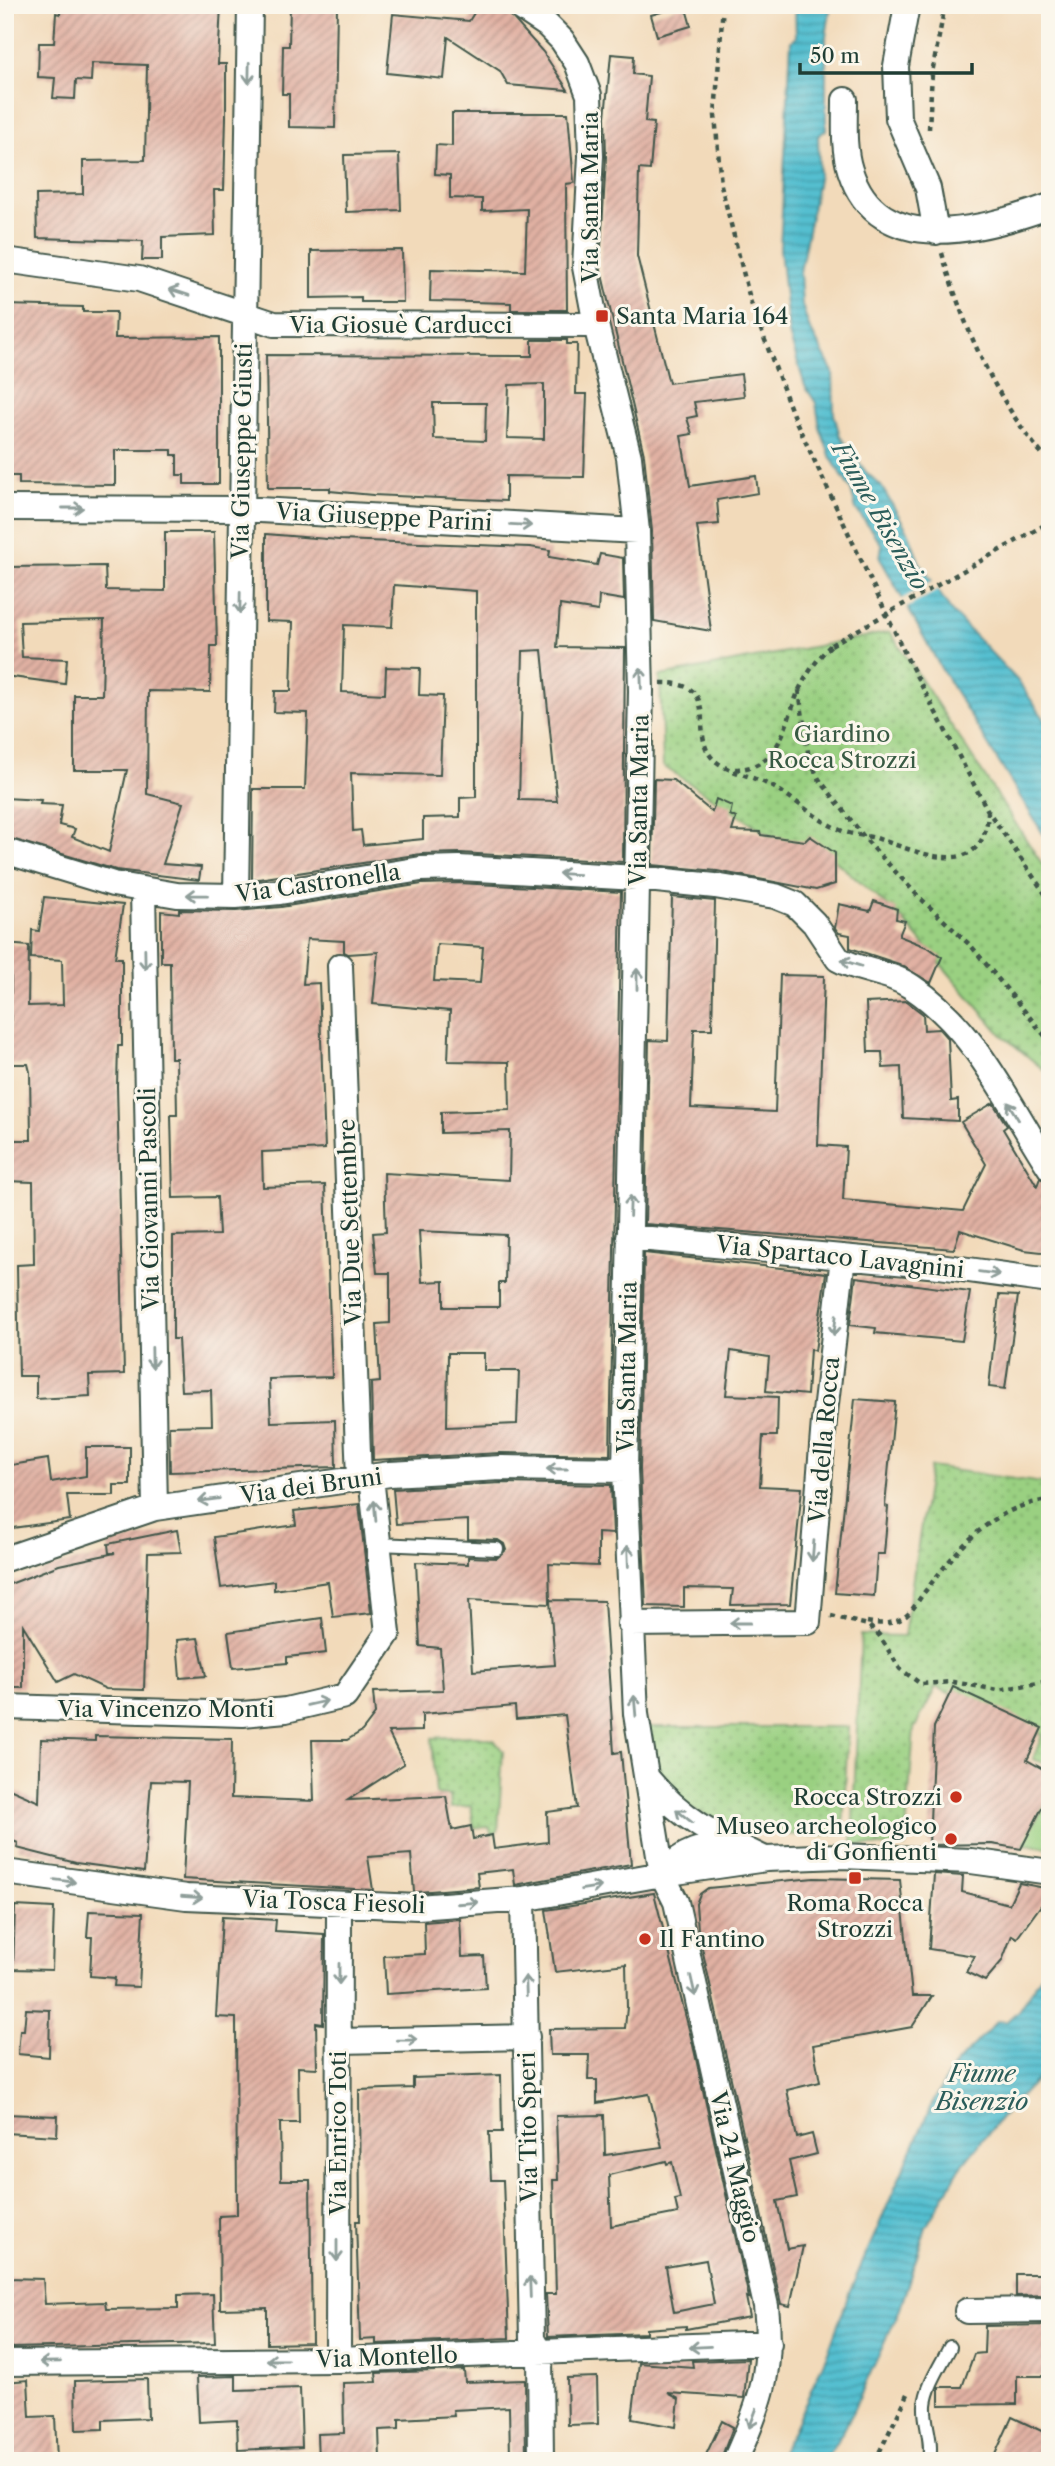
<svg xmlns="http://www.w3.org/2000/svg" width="1055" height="2466" font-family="'Libre Caslon Text',serif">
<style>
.grass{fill:#9ad081;stroke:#5c865a;stroke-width:2}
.park{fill:url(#park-dots);stroke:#5c865a;stroke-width:2}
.water{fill:url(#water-rules);stroke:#3a7e82;stroke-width:2}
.pier{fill:#f2daba}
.building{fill:url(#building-hatch);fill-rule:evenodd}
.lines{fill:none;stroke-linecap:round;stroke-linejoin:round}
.lane-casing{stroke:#3f5548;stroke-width:16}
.street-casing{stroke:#3f5548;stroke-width:28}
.path{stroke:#3f5548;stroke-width:4.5;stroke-dasharray:5 5;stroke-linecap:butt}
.lane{stroke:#fff;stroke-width:12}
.street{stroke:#fff;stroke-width:24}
.path-bridge{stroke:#3f5548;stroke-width:4.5;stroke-dasharray:5 5;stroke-linecap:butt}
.oneway{stroke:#8f9e9a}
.poi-dot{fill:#c8321e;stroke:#fbf7ec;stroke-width:2.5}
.labels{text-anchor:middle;stroke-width:6;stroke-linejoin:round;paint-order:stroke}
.street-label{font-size:23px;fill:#1f3d34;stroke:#fbf7ec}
.poi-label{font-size:23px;fill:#1f3d34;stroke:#fbf7ec;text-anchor:start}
.park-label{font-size:23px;fill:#385a43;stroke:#fbf7ec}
.water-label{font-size:24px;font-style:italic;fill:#2c5e5b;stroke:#fbf7ec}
</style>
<defs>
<pattern id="park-dots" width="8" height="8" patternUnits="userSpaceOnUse" patternTransform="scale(1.75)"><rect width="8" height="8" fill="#9ad081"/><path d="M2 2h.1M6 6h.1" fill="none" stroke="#7daa6a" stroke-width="1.8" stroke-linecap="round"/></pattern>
<pattern id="water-rules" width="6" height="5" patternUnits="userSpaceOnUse" patternTransform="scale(1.75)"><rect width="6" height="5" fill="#55bfd0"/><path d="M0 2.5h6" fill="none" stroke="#469caa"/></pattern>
<pattern id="building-hatch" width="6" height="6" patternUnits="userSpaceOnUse" patternTransform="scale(1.75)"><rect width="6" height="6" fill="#e1b1a3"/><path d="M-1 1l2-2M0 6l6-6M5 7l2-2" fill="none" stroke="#b69186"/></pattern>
</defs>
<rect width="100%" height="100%" fill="#fbf7ec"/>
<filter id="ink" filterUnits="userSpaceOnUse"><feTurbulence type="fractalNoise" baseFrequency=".0143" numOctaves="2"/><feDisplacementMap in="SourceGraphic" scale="14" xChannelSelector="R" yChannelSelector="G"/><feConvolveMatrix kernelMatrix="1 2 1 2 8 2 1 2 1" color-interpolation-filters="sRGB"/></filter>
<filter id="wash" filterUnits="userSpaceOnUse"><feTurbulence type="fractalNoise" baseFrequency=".00686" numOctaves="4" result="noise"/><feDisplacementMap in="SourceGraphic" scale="28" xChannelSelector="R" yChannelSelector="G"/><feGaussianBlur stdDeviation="1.57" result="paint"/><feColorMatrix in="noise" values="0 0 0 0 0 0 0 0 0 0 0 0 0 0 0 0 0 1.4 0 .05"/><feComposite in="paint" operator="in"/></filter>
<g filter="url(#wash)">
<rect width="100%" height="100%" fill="#f2daba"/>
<path class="grass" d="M1050 1798V1848L1024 1844 1025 1837Z"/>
<path class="park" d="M890 632 1050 876V1075L1001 1034 902 919 823 850 776 839 663 766 660 676Z
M930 1467 1050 1484V1765L1033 1759 1042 1735 936 1687 914 1729 905 1847 852 1845 861 1635 904 1636Z
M648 1727H848L843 1832 813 1836 745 1831 684 1806 653 1773Z
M471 1736 494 1740 503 1751 498 1831 492 1835 489 1827 474 1828 471 1806 451 1808 450 1795 436 1794 432 1738Z"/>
<path class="water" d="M795 5H831L826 37V130L818 136 819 174 800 272 802 305 809 327 833 372 834 414 840 436 866 472 881 486 909 533 919 561 951 611 1017 680 1050 727V845L942 670 880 558 882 545 856 509 851 490 831 458 820 428 816 403 805 386 789 334 780 249 791 41 796 37Z
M1050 1962V2065L1001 2117 960 2168 926 2227 900 2309 845 2428 825 2461H775L791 2435 828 2352 850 2291 930 2108 953 2067 997 2021 1006 2022 1018 2011Z"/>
<path class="pier" d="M936 579 942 588 905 609 900 600Z"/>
<g id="blocks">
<path class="building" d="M61 5H221L218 64H226V117L224 190H214L215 235 162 237V260H142L143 241 37 238 36 195 83 194V161L145 160 147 65 92 63 91 81 76 80 75 99 53 98 55 78 38 77 39 43H54L56 13 60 14Z
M290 5H337L335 128 289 127V94H282L283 46H289Z
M479 5H501L543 52 568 90 508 85 500 71 448 37 444 79 387 73 393 14 469 21Z
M685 5 691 26 657 36 651 15Z
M611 54 634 56 633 74 649 76 645 122 654 123 650 170 639 169 637 256 669 383 741 374 744 396 694 402 697 416 687 418 692 434 681 436 690 486 756 476 758 493 717 500 719 524 697 526 711 631 654 621 652 531 644 455 600 266 606 157 605 117Z
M452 113H568L574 183 566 184 567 310H511V303L430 301 431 269 525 271 527 209 482 211V199L450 198V175L435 174 436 145 452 146Z
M399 154 401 210 346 212 344 155Z
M402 250 403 302H361V297L311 298V251Z
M5 305 83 307V312H116L115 338 219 337V484H184V475H177V455H172V450H115V485L19 484V476H5Z
M532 340H567V344H577L576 394H587L584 477 506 476V501L373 495 330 491V488H268L266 355 532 356ZM544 384V439L507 438 509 385ZM433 403H486L485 441 434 439Z
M165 532H214L217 646H211L210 692 148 691 147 794 183 803 163 864 201 867 199 880 116 870 5 837V798L41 800 40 804 62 805 59 825 75 829 72 837 109 852 127 770H74V695H102L104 620 20 622 22 657 67 659 65 684 5 676V567L105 566 106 590 165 591Z
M266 534 339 540 530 547 550 550 549 557 597 565 600 554 623 558 624 600 599 596 598 611 560 605 557 647 625 648 623 862 460 853 421 854 252 880 253 789H305L308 713 274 712 275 691H291L293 622 266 621ZM394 585 476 591V797L460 798V817L423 818V839L363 845 361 830 353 831 351 773 440 775 443 696 419 695 420 668 386 667 385 694 342 692 344 625 392 627ZM542 650 557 801 519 800 523 651Z
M654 779 673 780 712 812 716 799 732 806 730 815 736 818 732 831 760 832 761 835 805 841 810 836 835 853V884L816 890 717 871 652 865Z
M459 883 621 892 610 1455 500 1453 373 1460 371 1383 380 1382 377 1324 390 1323V1273H377L373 1233 386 1232 384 1173 509 1180 510 1131 441 1133V1112L510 1110 509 1062 448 1061 450 1011 373 1004 378 952 348 954 344 952V941L307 939 303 984 319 983 325 1149 262 1152 263 1187 325 1185 332 1377 269 1379 271 1422 335 1420 336 1467 170 1472 169 1426 212 1425 211 1390 181 1391 178 1339H173V1236L219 1235 217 1197 173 1198 171 1115H177L176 1058H171L170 962H161V911L179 913V910L236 911 281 907 422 884ZM437 944 483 947 480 983 434 981ZM419 1231 506 1235 505 1283H499V1307H444V1281L422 1282ZM448 1353H484V1371H519L517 1424 447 1427Z
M44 897 123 905 115 958H122V1046H118L117 1086 124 1374 89 1375 90 1396 36 1399V1376H19L17 1265 34 1264 33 1182 5 1181V1140H31L30 1072 28 1064H10L11 977 5 976V944L29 946 28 1006 63 1005 62 960 31 958 32 930 39 931Z
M672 897 715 901 712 1029H694L691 1108 775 1112 780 975 824 976 818 1145 846 1147 843 1200 963 1211 986 1164 961 1122 993 1103 1007 1126 1003 1129 1037 1186 1040 1178 1050 1183V1253L1024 1250 960 1230 954 1249 645 1224 649 1040 668 1041Z
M874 901 897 909 896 919 905 921 899 936 929 948 942 957 931 983 899 964 850 948V935L839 933 835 928 839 904 870 911Z
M906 1001 923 1014 924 1030 939 1029 948 1039 951 1101 958 1100V1121L903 1118 901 1067 883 1068 882 1052H868L866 1003Z
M644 1253 826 1273 815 1351 810 1349 807 1395 766 1391 769 1357 731 1351 726 1395 778 1397 777 1436H763L760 1486 802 1488 790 1604 731 1605 733 1589 684 1588V1607L646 1606 640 1470Z
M856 1277 970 1292 962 1341 875 1333 876 1328 850 1325Z
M999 1295 1018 1296 1005 1389 989 1387Z
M855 1399 895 1402 885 1506 888 1507 884 1554H877L874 1596 835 1593Z
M86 1447H130V1485H114V1495H67L70 1520 5 1529V1466L48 1459 51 1482 86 1476Z
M501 1483 611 1485 613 1534 598 1533V1566L549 1564 550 1600 604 1601 614 1753 621 1752 631 1864 515 1885 513 1869 477 1873 479 1887 418 1892H414L411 1854 368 1857 373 1890 183 1879 188 1782 151 1781 144 1872 76 1863 17 1848 18 1843 5 1838V1787L39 1802 41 1739 95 1741V1736L232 1739 231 1798 314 1801 312 1740H347L362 1731 375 1714 373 1692 443 1690 440 1648 420 1646 416 1562 468 1564V1557L497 1558 506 1550 504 1544 498 1540 468 1539V1520L396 1524 393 1489ZM469 1600 550 1604V1601L555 1665 473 1671ZM515 1706 516 1719 565 1715 577 1808 547 1812 548 1842 494 1849 492 1835 473 1839 471 1826 452 1830 446 1796 348 1800 404 1764 388 1732 422 1731V1714Z
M359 1504 371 1613 333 1617 328 1582 274 1590V1581L221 1588 214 1537 296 1525 294 1511Z
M177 1530 181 1552 148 1553 144 1690 106 1689 74 1674 58 1682 23 1625V1688H5V1586L59 1565 115 1553H109L108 1544Z
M322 1618 326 1653 287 1657V1663L233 1668 228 1632Z
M198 1638 206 1676 180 1678 177 1640Z
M953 1687 1042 1728 1027 1760 1050 1773V1792L1021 1849 992 1844 929 1845 934 1727Z
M934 1874 963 1876 962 1892 1009 1904 1019 1883 1050 1889V1893L1017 1938 1012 1935 1002 1961 985 1981 966 1972 975 1956 929 1949Z
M814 1878 900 1880 912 1996H932L912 2027 813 2045 820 2082 787 2090 797 2138 812 2134 817 2154 789 2161 797 2197 777 2201 787 2249 803 2246 790 2306 781 2304 698 1930 696 1904 700 1894 708 1888Z
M654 1893 693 2045 749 2298 746 2297 750 2317 686 2329V2326L646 2329V2333L548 2337 546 2294H556L553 2180H558L556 2116 604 2115 605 2155 662 2147 649 2094 597 2103V2080H588L589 2055H550L549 2029 625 2028 627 2007 626 1964 555 1972 546 1910ZM666 2161 667 2164 672 2162 680 2199 675 2200 678 2213 611 2226 609 2175ZM706 2260 714 2304 674 2312 666 2267Z
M15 1906 54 1908 52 1970 13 1969Z
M89 1911 143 1913 139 1987 114 1986 115 1978 90 1976 92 1937H87Z
M222 1917 276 1920 275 1931 324 1934 323 2024 316 2023 317 2068 298 2067 299 2123H280L281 2180H310L312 2343 267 2344V2308L220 2309 219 2216 237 2215 236 2018 216 2017Z
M460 1919 462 1957 484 1956 486 1988 386 1994 384 1956 425 1954 424 1922Z
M26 2009 50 2010 49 2057 18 2054 20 2030H24Z
M501 2075 502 2132H489L491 2180H503L509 2338 376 2344V2339L360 2340 356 2221H360L359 2090 413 2088V2078Z
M5 2114 58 2116 57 2136 5 2133Z
M1016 2274H1050V2295L1016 2296Z
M9 2278 43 2279 45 2304 105 2302 106 2309 178 2308V2295L213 2294 215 2343 11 2348Z
M1050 2325V2376H1017V2404L939 2405V2387H962L974 2354 984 2353 985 2326Z
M748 2359 744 2398 668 2393 679 2399 676 2427 632 2419 639 2363 693 2367 692 2361Z
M464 2370 465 2382 525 2380 526 2456 510 2457 509 2407 453 2410 454 2416 399 2419V2429L379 2430 380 2459 318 2461 317 2434 344 2433 343 2383 377 2382 376 2373Z
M236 2376V2390L300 2388 302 2447 238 2450 237 2420 199 2422 197 2377Z
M597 2377 598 2424 568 2425 567 2378Z
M147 2379 148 2418 103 2420V2429L76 2430 75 2381Z
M28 2380 30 2417 55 2416 57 2461H5V2382Z
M1012 2417 1050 2435V2461H992Z
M722 2421 733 2427 720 2461H703Z"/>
</g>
</g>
<g filter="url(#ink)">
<use href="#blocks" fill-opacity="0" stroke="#3f5548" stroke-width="2"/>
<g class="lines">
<g class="lane-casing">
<path id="lane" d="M378 1544 497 1549
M929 2461C933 2439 924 2425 925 2405 927 2385 941 2365 950 2347"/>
</g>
<g class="street-casing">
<path id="street" d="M517 5 547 25 562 40 577 63 589 95 591 156 585 267 596 325 629 457 637 531 641 691 625 1470 636 1714 662 1874 676 1902 766 2306C773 2370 761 2403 735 2461
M907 5 896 66 898 118 928 188 936 232
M845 100C845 123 843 148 850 170 878 260 984 230 1050 206
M5 260 139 279 274 324 596 325
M5 508 241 509 637 531
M5 851 113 884 177 895 236 896 280 892 421 869 459 868 637 878 715 886 775 896 795 904 814 923 838 959C861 972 888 971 912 987 976 1029 1009 1105 1050 1168
M143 891 155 1508
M236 896 250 5
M340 966 359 1479
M629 1237 939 1266 1050 1281
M5 1559 155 1508 390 1474 501 1468 625 1470
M630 1624 808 1622 824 1421 843 1257
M5 1707 243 1714 286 1710 345 1696 388 1633 371 1477
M647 1778C683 1821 716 1836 765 1859
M5 1872 186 1897 418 1907 523 1899 662 1874 766 1859 840 1856 971 1861 1050 1872
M662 1874C684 1851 701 1844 732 1850
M523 1899 532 2339 540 2353 541 2461
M339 2041 527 2037
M967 2311 1050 2310
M338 2360 339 1906
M5 2363 338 2360 769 2343"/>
</g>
<path class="path" d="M723 5 715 115 721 185 751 303 793 415 908 660 988 811 1050 901
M929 129 932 73 945 5
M942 253C964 329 997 404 1050 463
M661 683C728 682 683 739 718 763 732 773 752 776 767 784 793 796 813 818 840 830 850 835 864 835 876 838 918 852 985 884 988 812
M799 690 809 759 819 779 868 842 917 895 972 947 1050 1042
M735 769C781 769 785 723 799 690 808 672 817 659 831 645
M831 1616 868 1625 879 1635 900 1669 921 1684 953 1682 998 1690 1050 1681
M867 1622C879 1624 892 1625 903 1618 913 1612 919 1598 927 1589 959 1547 994 1505 1050 1500
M875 2461 908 2394"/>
<use href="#lane" class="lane"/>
<use href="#street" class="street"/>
<path class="path-bridge" d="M831 645 1050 522"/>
</g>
<defs><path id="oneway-shaft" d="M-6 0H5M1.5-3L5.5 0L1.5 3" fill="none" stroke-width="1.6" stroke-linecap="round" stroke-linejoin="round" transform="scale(1.75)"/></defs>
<g class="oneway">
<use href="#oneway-shaft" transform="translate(249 73) rotate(91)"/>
<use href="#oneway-shaft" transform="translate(179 292) rotate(-162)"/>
<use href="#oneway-shaft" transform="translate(73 508)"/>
<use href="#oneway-shaft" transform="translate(521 525) rotate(3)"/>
<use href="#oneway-shaft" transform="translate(240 603) rotate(91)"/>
<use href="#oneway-shaft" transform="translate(641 678) rotate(-92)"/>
<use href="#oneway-shaft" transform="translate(569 874) rotate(-177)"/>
<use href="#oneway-shaft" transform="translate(197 895) rotate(-179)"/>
<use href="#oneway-shaft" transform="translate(145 959) rotate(89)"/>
<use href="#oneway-shaft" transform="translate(851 963) rotate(-163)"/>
<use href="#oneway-shaft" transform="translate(637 979) rotate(-90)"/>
<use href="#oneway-shaft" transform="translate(1013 1111) rotate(-122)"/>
<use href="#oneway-shaft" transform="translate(630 1206) rotate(-88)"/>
<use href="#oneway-shaft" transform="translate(989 1273) rotate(7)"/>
<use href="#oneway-shaft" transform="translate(835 1325) rotate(97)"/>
<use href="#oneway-shaft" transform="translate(152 1358) rotate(89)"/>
<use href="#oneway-shaft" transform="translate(557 1469) rotate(-180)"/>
<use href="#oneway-shaft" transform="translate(209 1500) rotate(172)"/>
<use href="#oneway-shaft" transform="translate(375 1511) rotate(-95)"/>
<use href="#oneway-shaft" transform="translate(813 1551) rotate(95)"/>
<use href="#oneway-shaft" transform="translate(628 1556) rotate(-92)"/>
<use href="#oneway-shaft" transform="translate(740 1623) rotate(180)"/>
<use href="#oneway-shaft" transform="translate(317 1703) rotate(-13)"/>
<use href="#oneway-shaft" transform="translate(635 1706) rotate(-95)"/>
<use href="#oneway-shaft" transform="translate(684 1816) rotate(-141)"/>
<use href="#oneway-shaft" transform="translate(65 1881) rotate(7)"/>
<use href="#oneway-shaft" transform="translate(591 1888) rotate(-9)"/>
<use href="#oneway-shaft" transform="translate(192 1897) rotate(4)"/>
<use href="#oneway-shaft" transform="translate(468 1903) rotate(-4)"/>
<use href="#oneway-shaft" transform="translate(339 1974) rotate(90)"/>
<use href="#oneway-shaft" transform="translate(526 1986) rotate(-92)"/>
<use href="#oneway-shaft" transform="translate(693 1986) rotate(77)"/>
<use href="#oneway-shaft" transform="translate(407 2040) rotate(-1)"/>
<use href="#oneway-shaft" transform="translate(337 2251) rotate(90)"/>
<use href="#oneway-shaft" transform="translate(530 2287) rotate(-92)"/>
<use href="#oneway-shaft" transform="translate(700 2347) rotate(177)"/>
<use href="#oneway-shaft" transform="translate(277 2360) rotate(180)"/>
<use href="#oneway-shaft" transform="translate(50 2362) rotate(179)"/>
<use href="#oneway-shaft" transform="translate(753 2418) rotate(111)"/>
</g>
</g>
<g class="poi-dot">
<rect x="595" y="309" width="14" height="14" rx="3.5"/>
<circle cx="956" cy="1797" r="7"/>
<circle cx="951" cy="1839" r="7"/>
<rect x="848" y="1871" width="14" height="14" rx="3.5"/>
<circle cx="645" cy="1939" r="7"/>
</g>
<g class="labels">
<g class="street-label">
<text transform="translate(590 197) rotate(-90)" y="8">Via Santa Maria</text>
<text x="401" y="333">Via Giosuè Carducci</text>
<text transform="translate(242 451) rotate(-89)" y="8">Via Giuseppe Giusti</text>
<text transform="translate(384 517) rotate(3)" y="8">Via Giuseppe Parini</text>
<text transform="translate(639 800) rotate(-89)" y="8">Via Santa Maria</text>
<text transform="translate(318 883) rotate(-8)" y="8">Via Castronella</text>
<text transform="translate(149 1199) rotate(-91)" y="8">Via Giovanni Pascoli</text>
<text transform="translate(350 1222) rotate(-92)" y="8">Via Due Settembre</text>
<text transform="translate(840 1257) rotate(6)" y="8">Via Spartaco Lavagnini</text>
<text transform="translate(627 1367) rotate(-89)" y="8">Via Santa Maria</text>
<text transform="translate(824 1440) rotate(-85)" y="8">Via della Rocca</text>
<text transform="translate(311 1486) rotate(-8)" y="8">Via dei Bruni</text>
<text x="166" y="1717">Via Vincenzo Monti</text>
<text transform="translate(334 1902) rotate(2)" y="8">Via Tosca Fiesoli</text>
<text transform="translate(528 2127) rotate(-91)" y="8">Via Tito Speri</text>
<text transform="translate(338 2133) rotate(-90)" y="8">Via Enrico Toti</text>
<text transform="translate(735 2167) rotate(77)" y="8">Via 24 Maggio</text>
<text transform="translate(387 2357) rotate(-2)" y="8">Via Montello</text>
</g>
<g class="poi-label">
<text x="616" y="324">Santa Maria 164</text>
<text x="942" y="1805" text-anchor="end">Rocca Strozzi</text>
<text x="937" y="1834" text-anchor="end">Museo archeologico<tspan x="937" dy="26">di Gonfienti</tspan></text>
<text x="855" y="1911" text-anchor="middle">Roma Rocca<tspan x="855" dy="26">Strozzi</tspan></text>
<text x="659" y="1947">Il Fantino</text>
</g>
<g class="park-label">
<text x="842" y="742">Giardino<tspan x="842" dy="26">Rocca Strozzi</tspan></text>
</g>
<g class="water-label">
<text transform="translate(880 516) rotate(60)" y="8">Fiume Bisenzio</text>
<text x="982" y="2082">Fiume<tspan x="982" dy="28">Bisenzio</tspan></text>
</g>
</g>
<rect width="1055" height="2466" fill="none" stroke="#fbf7ec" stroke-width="28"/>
<path d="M800 63v10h172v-10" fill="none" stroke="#1f3d34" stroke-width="3.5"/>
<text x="810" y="63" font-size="21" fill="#1f3d34" stroke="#fbf7ec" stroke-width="5" paint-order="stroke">50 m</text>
</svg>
